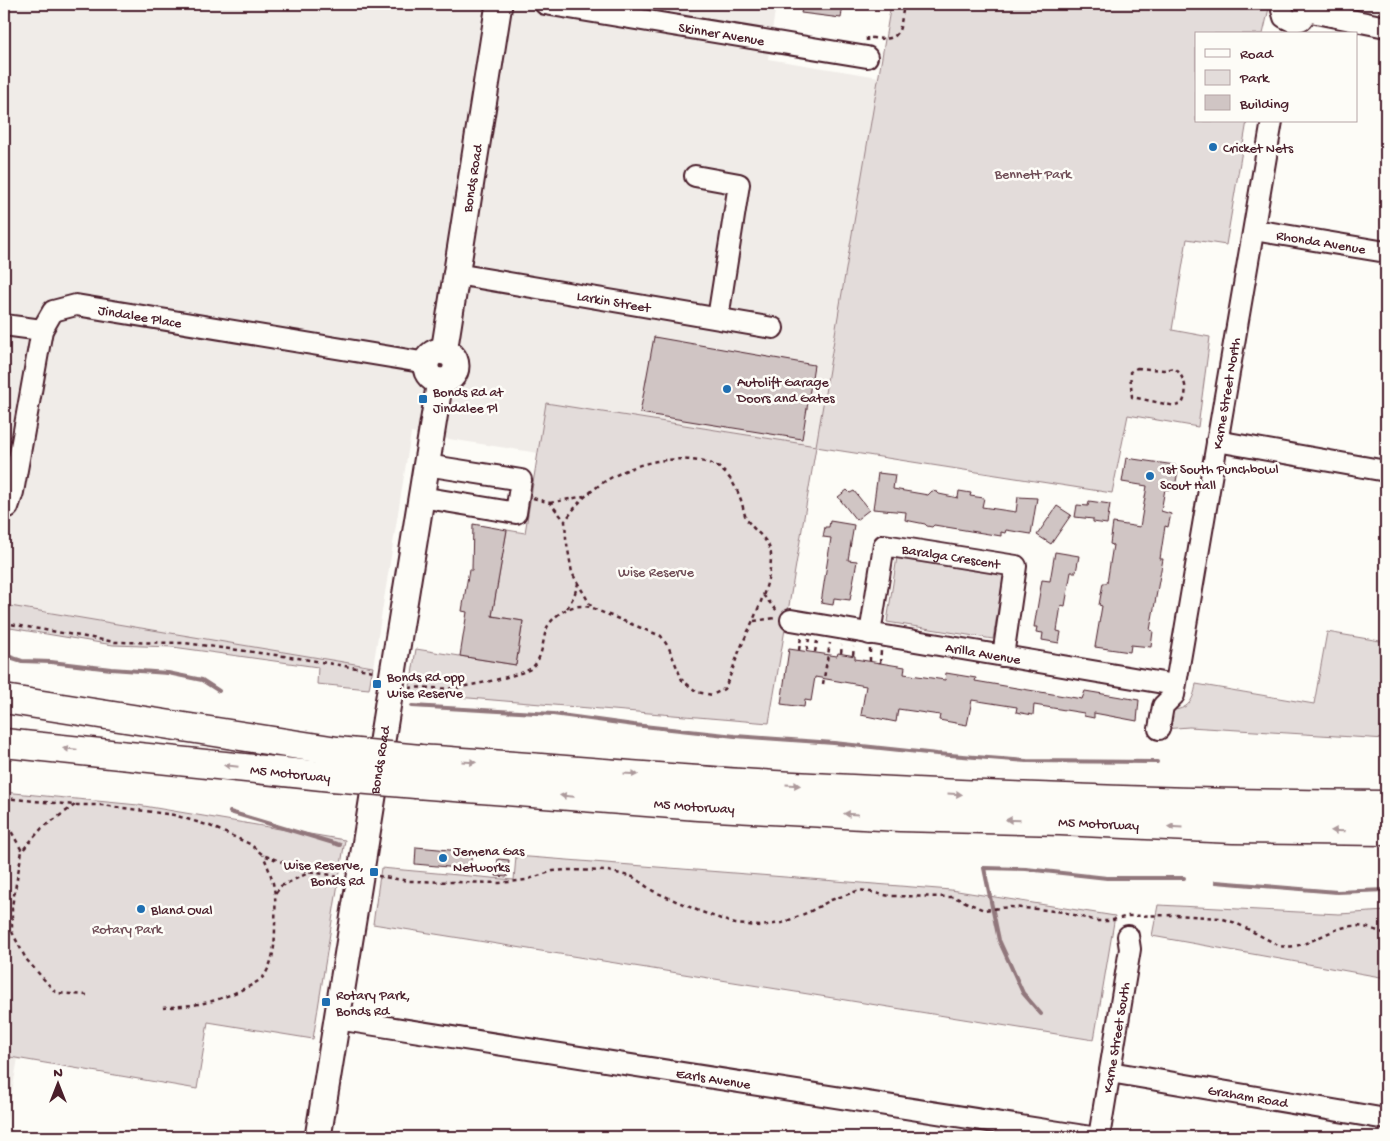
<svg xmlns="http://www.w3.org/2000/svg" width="1390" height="1141" font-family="'Gochi Hand',sans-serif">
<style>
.built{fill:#f0ece8}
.green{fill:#e3dcda;stroke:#967e82}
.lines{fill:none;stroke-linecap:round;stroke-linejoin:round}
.stream{stroke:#91777b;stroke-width:4}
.building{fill:#d0c5c4;stroke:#4a1f2b}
.minor-casing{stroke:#4a1f2b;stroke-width:24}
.major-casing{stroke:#4a1f2b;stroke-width:29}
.highway-casing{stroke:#4a1f2b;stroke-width:31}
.path{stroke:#4a1f2b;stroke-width:2.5;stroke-dasharray:4 4;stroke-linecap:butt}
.minor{stroke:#fdfcf7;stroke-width:20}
.major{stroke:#fdfcf7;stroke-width:25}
.highway{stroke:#fdfcf7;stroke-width:28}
.highway-bridge-casing{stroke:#4a1f2b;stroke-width:31;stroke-linecap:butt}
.highway-bridge{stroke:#fdfcf7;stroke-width:28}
.oneway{fill:#ac999b}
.poi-dot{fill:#1f6fb2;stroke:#fdfcf7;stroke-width:2}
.labels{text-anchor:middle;stroke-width:5;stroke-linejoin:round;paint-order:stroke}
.street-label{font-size:14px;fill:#4a1f2b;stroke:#fdfcf7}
.poi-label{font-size:14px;fill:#4a1f2b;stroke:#fdfcf7;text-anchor:start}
.park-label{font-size:14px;fill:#704e57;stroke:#fdfcf7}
</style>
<rect width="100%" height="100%" fill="#fdfcf7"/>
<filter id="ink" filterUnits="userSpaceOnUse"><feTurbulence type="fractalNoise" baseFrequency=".02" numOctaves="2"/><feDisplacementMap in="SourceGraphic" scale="10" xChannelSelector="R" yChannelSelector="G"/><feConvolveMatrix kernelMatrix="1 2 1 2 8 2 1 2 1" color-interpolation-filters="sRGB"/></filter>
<g filter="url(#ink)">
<path class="built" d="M4 4H776L768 59 879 77 816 446 547 403 538 453 411 433 373 667 4 605Z
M4 1056 18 1058 4 1137Z"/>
<path class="green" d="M891 4H1270L1263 34H1196V121H1247L1226 245 1187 239 1172 330 1210 337 1198 427 1128 415 1112 493 816 447 769 723 409 693 416 649 516 665 523 621 492 616 507 530 525 533 546 403 816 446Z
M897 557 1004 574 993 639 887 622Z
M4 605 373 667 369 689 317 684 318 667 173 647 113 645 4 627Z
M1327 632 1386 642V739L1189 727 1163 729 1166 710C1187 711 1193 703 1196 684L1314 704Z
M4 792 138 805 345 840 313 1039 208 1022 197 1089 4 1056Z
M516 856 951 890 1115 916 1094 1040 373 924 381 868 514 880Z
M1158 905 1339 914 1386 911V978L1152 936Z"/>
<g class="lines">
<path class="stream" d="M4 655 22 661 51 662 111 669 168 673 202 680 219 691
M412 706 553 714 634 725 735 736 834 743 937 754 1026 761 1157 762
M230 812 340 845
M1216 882 1337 892 1386 890
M1041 1014 1023 993 999 940 984 868 1026 869 1107 878H1184"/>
</g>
<path class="building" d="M803 4H843L841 18 801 13Z
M654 337 814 365 802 439 640 413Z
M1126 458 1175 465V471H1178L1175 487 1171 486V490L1165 489 1161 511 1171 514 1168 527 1165 526 1160 559H1163L1150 630 1153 631 1151 647 1131 645 1130 652 1095 647 1102 606 1099 605 1103 583H1107L1113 545 1110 544 1113 523 1140 527 1147 486 1122 482Z
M878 473 895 475 893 489 928 495 932 491 937 492 939 494 958 498 959 491 971 493 970 496 984 498 982 507 1016 512 1018 497 1037 498 1031 534 1006 530 1005 533 1001 532V536L934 525 932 527 927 526 925 524 905 520 906 512 873 509Z
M847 490 850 493 854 491 869 510 856 520 838 497Z
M1089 501 1110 504 1107 524 1093 522V519L1075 517 1077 505 1088 506Z
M1057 506 1071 515 1051 544 1037 535Z
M830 521 854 525 848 560 857 561 850 600 834 598 833 605 821 603 831 538 823 537 825 527H829Z
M473 524 507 530 492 616 523 621 516 665 460 656 467 612 462 611 469 570H472Z
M1055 552 1079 556 1076 572H1071L1065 606 1061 605 1057 631 1061 632 1059 643 1042 640 1043 633 1036 632 1037 627H1034L1042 580 1050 581Z
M789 649 837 656 838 653 855 656V659L905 667 904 674 945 680 946 673 976 678 975 681 1082 699 1085 691 1139 700 1137 721 1094 713V718L1084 716V713L1034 705 1033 715 1016 712 1017 707 972 700 967 725 939 720 940 715 898 709 896 722 861 715 866 686 815 677 811 701 805 700 804 707 781 704Z
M416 847 472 852 470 869 415 864Z
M498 859 509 860 507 877 496 876Z"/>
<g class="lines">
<g class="minor-casing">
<g id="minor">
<path id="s1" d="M545 4 867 57"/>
<path d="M1284 4 1282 10 1284 17 1294 22 1301 20 1305 15V4"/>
<path d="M1306 11 1386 27"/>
<path d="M695 176 739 184 718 318"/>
<path id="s2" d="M1254 230 1386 252"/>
<path id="s3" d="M456 274 773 328"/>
<path d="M4 325 42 330"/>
<path d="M1217 441 1386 471"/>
<path d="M421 497 516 513 521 480 426 465"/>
<path id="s4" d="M8 507 13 492 42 330 53 311 76 305 427 363"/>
<path id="s5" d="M791 620 1175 685"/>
<path id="s6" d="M870 634 884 545 1016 566 1003 656"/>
<path id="s7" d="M1159 729 1163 706 1174 695 1272 121"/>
<path id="s8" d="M337 1019 1091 1137"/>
<path id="s9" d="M1110 1072 1386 1119"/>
<path id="s10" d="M1099 1137 1130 949 1128 936"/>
</g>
</g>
<g class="major-casing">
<g id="major">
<circle cx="441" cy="366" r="15"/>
<path id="s11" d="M444 352 499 4"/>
<path id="s12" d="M318 1137 440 381"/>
</g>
</g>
<g class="highway-casing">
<g id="highway">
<path d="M4 699 337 751"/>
<path id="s13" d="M4 743 332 777"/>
<path d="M420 759C538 767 656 778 774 785 978 796 1182 804 1386 805"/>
<path id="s14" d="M416 784 698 806 900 817 1060 821 1233 829 1386 831"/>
</g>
</g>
<path class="path" d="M867 41V37C902 43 899 34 904 4
M1137 368 1164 370 1175 368C1185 379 1189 390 1182 404L1175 406 1132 397 1130 372Z
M533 498 550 503 565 521
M550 503 584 496
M763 595 778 612
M567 608 574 596 578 584
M754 621 775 618
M4 623 115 642 185 643 298 658 374 671
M870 649V662
M799 650 801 637
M807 650 809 639
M815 652 817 641
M841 653 842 645
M853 655 854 647
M880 663 881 651
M823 684 830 643
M409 688C424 686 440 690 455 688 468 686 525 675 533 667 545 654 542 634 549 624 561 608 581 600 599 611L661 636 669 648 682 680 697 692 712 695 724 689C731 676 735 661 741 647 753 619 770 589 771 558 772 539 754 533 746 518 744 513 743 508 742 503 738 491 732 479 723 471 716 463 701 461 691 460 654 456 615 470 587 495 578 502 572 512 565 521L566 538 572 573 591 606
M4 798 75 805H102L174 815 210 826 250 844 263 855 310 872 332 875 342 879
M75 805 42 828 22 851 12 906V932L26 959 56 993 87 995
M4 818 22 851
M378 876 409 881 500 883 526 880 553 871 568 870 608 871 633 877 653 891 699 911 735 924 760 926 782 923 809 912 831 900 860 890 890 896 954 897 984 910 1009 907 1037 909 1063 912 1097 921H1109L1128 916 1177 915 1220 918 1236 923 1280 946C1308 951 1330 925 1356 926 1366 926 1377 931 1386 934
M276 893 281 886 310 872
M163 1008C176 1006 191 1006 204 1003 217 1001 255 986 263 977 274 963 275 942 275 925 276 894 276 885 263 855"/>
<use href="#minor" class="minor"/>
<use href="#major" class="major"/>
<use href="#highway" class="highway"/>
<g class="highway-bridge-casing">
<path id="highway-bridge" d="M337 751 420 759
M332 777 416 784"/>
</g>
<use href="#highway-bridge" class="highway-bridge"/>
</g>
<defs><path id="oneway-solid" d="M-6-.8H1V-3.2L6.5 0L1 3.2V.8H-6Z" transform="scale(1.25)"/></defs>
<g class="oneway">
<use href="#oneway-solid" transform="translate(70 749) rotate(-174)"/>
<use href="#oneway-solid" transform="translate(469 762) rotate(4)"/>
<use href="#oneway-solid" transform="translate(231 766) rotate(-174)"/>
<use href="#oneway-solid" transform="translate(631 774) rotate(4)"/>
<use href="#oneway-solid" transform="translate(793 785) rotate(3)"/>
<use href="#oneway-solid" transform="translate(955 794) rotate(3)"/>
<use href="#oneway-solid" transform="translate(567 796) rotate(-175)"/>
<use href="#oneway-solid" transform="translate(851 814) rotate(-177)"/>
<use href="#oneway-solid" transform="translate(1013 820) rotate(-178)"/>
<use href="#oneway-solid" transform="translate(1175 827) rotate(-177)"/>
<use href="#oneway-solid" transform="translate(1338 831) rotate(-179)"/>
</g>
</g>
<g class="poi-dot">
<circle cx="1213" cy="147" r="5"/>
<circle cx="727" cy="389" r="5"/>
<rect x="418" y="394" width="10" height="10" rx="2.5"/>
<circle cx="1150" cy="476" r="5"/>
<rect x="372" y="679" width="10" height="10" rx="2.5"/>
<circle cx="443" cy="858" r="5"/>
<rect x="369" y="867" width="10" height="10" rx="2.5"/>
<circle cx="141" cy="909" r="5"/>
<rect x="321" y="997" width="10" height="10" rx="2.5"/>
</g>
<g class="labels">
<g class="street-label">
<text dy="5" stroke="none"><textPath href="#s1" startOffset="179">Skinner Avenue</textPath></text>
<text dy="5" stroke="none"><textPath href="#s11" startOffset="176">Bonds Road</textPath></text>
<text dy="5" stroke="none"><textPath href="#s2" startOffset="68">Rhonda Avenue</textPath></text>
<text dy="5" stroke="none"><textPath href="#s3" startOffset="160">Larkin Street</textPath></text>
<text dy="5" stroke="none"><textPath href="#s4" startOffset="291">Jindalee Place</textPath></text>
<text dy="5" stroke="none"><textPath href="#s7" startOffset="345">Karne Street North</textPath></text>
<text dy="5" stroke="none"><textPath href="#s6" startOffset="158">Baralga Crescent</textPath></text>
<text dy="5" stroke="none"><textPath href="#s5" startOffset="195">Arilla Avenue</textPath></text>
<text dy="5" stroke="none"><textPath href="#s12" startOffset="382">Bonds Road</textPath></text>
<text dy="5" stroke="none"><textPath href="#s13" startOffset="288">M5 Motorway</textPath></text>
<text dy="5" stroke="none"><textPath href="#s14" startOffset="279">M5 Motorway</textPath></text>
<text dy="5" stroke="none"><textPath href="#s14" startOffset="684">M5 Motorway</textPath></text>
<text dy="5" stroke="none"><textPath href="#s10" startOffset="101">Karne Street South</textPath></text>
<text dy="5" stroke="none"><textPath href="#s8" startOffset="381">Earls Avenue</textPath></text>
<text dy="5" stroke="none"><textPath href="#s9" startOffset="140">Graham Road</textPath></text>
</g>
<g class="poi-label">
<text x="1223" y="152">Cricket Nets</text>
<text x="737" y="386">Autolift Garage<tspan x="737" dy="16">Doors and Gates</tspan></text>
<text x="433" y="396">Bonds Rd at<tspan x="433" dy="16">Jindalee Pl</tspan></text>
<text x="1160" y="473">1st South Punchbowl<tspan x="1160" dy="16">Scout Hall</tspan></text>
<text x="387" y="681">Bonds Rd opp<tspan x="387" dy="16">Wise Reserve</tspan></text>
<text x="453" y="855">Jemena Gas<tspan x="453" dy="16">Networks</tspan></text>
<text x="364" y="869" text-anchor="end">Wise Reserve,<tspan x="364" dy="16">Bonds Rd</tspan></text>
<text x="151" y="914">Bland Oval</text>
<text x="336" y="999">Rotary Park,<tspan x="336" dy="16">Bonds Rd</tspan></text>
</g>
<g class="park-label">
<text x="1033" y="178">Bennett Park</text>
<text x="656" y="576">Wise Reserve</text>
<text x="127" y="933">Rotary Park</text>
</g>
</g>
<rect width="1390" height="1141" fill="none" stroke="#fdfcf7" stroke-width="20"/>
<rect x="10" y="10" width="1370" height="1121" fill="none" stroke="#4a1f2b" stroke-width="2" filter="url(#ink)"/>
<rect x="1195" y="32" width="162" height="90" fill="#fdfcf7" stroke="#b5a4a5"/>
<rect x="1205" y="49" width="25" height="8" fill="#fdfcf7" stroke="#b5a4a5"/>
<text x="1240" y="58" font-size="15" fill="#4a1f2b">Road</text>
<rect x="1205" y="70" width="25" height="15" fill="#e3dcda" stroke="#b5a4a5"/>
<text x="1240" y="82" font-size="15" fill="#4a1f2b">Park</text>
<rect x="1205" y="95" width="25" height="15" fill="#d0c5c4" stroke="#b5a4a5"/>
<text x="1240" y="108" font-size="15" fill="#4a1f2b">Building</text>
<g transform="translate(58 1084)" stroke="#fdfcf7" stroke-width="4" paint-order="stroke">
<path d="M0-4L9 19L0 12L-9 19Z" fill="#4a1f2b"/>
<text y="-8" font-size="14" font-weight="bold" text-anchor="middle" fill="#4a1f2b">N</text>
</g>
</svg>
